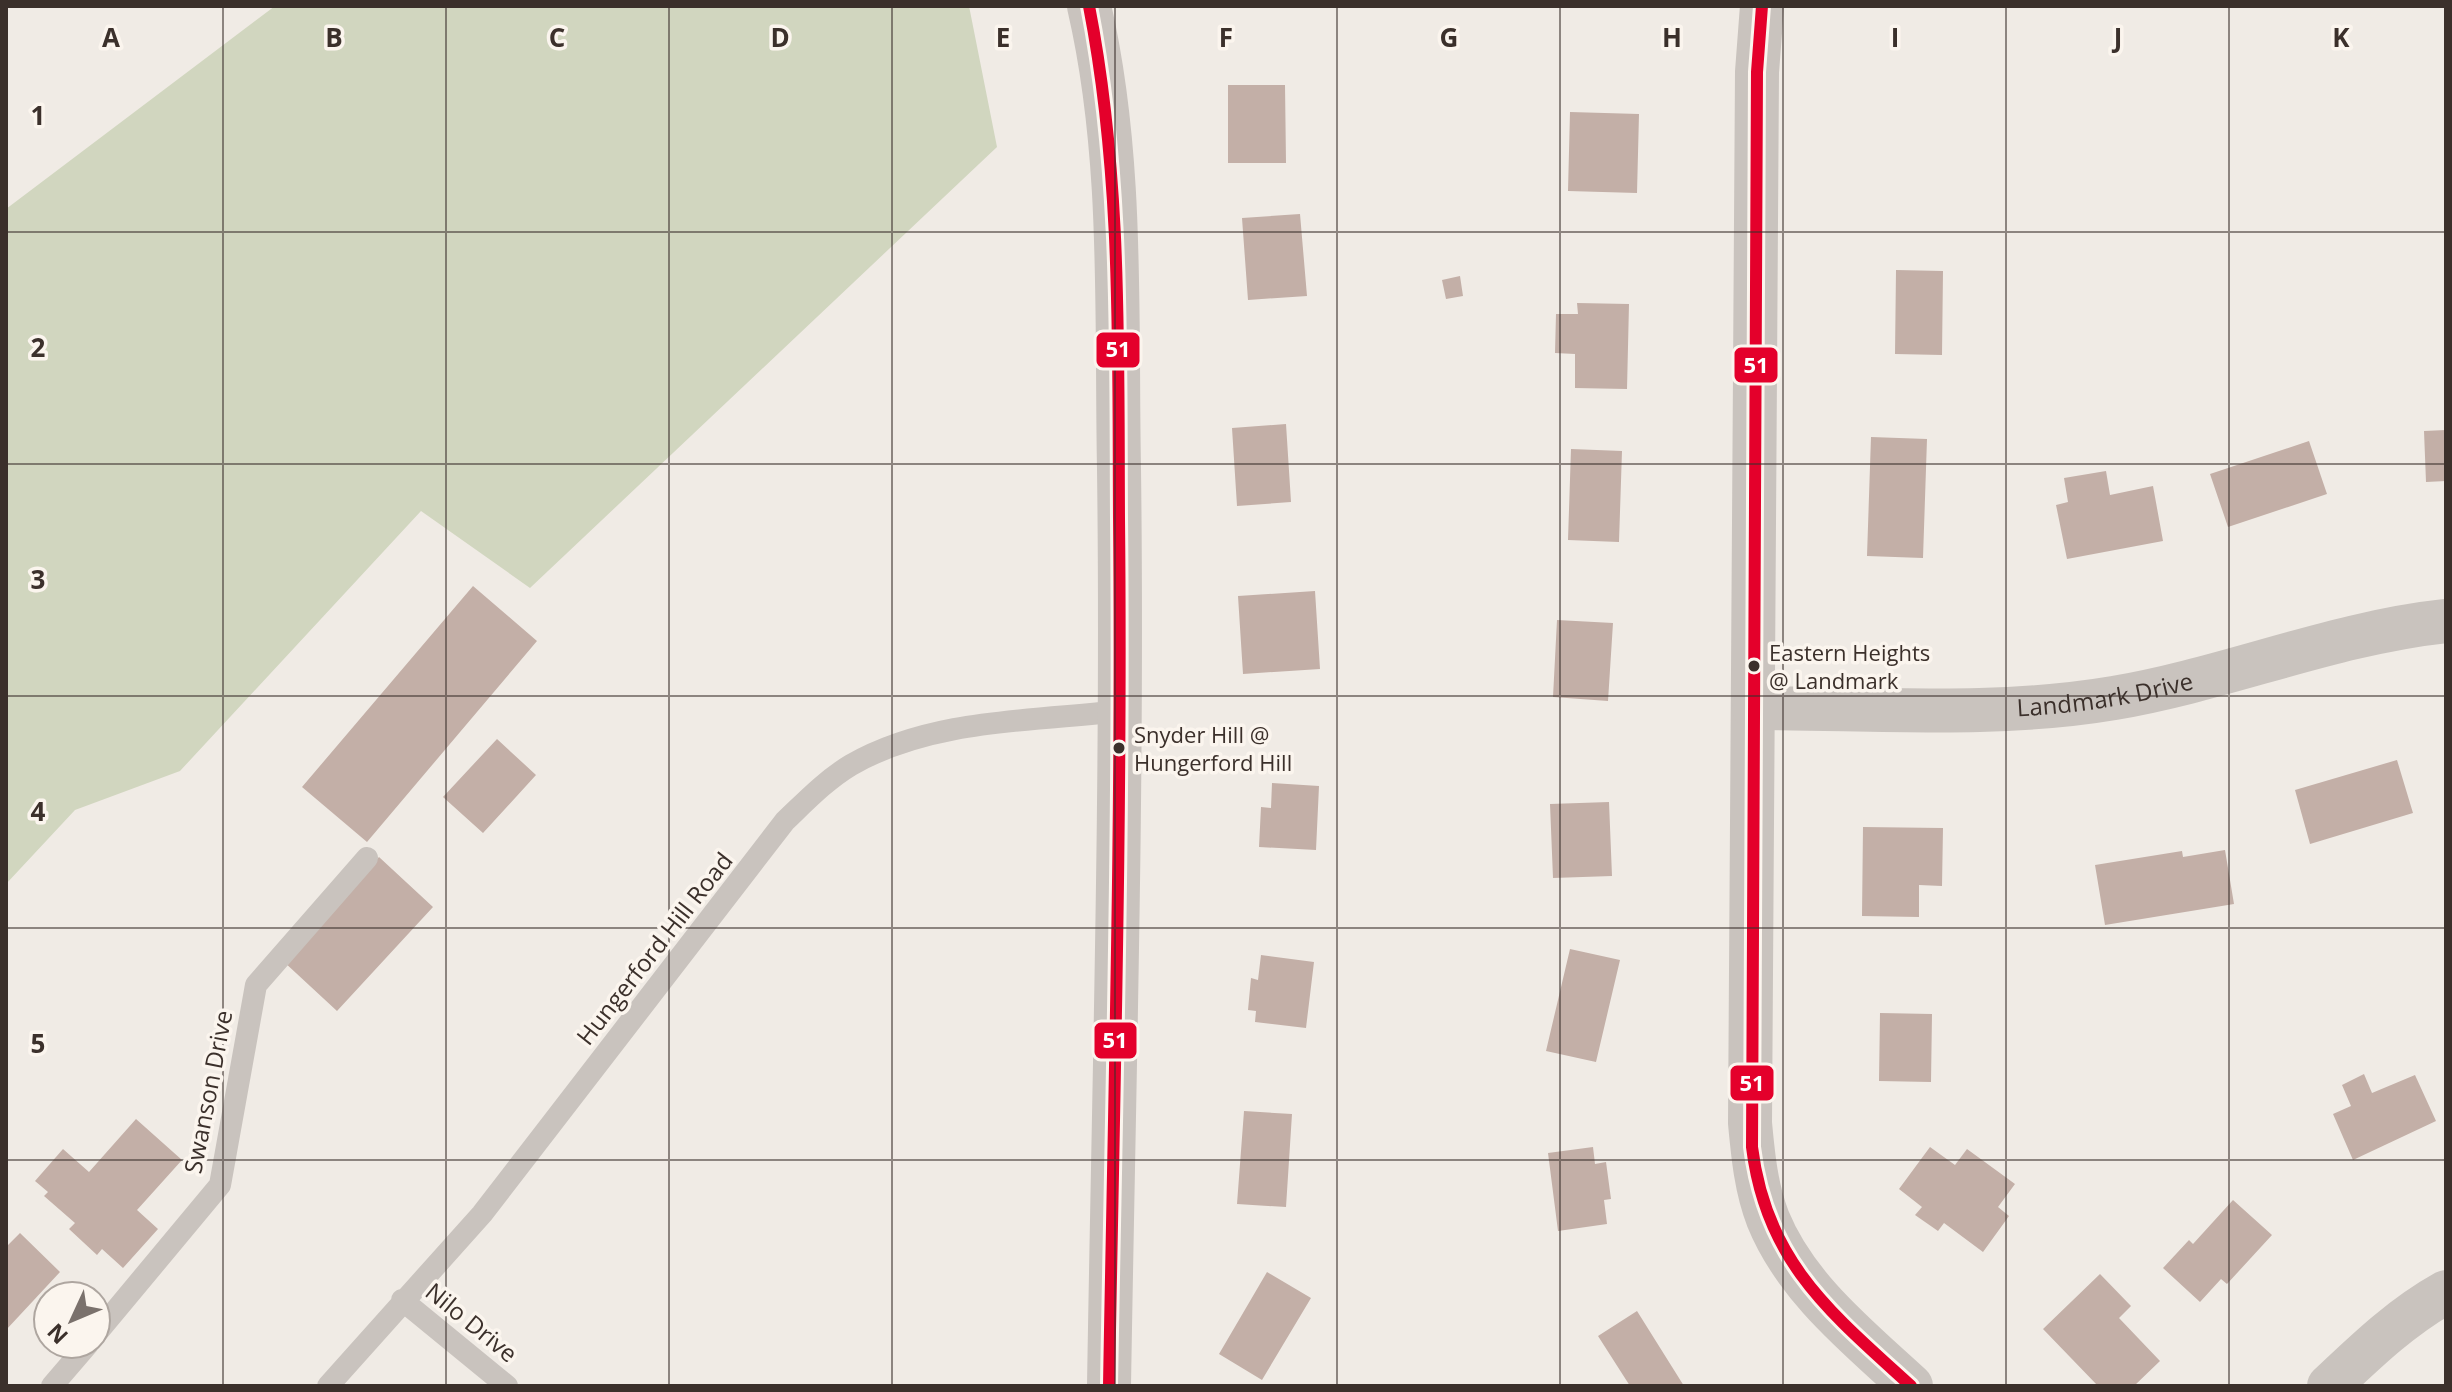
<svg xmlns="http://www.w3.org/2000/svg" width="2452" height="1392" font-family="'Open Sans',sans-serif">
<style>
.green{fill:#d1d6bf}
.building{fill:#c3afa7}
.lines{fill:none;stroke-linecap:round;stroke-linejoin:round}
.lane{stroke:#c9c3be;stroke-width:22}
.street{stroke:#c9c3be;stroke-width:44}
.bus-1-casing{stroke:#fbf5ee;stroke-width:18}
.bus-1{stroke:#e4002b;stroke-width:12}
.grid{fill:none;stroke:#3b302b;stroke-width:2;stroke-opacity:0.55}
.bus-dot{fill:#3b302b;stroke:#fbf5ee;stroke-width:3}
.labels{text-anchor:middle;stroke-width:7;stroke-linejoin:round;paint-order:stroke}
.bus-label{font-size:22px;fill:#3b302b;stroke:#fbf5ee;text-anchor:start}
.street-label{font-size:24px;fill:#3b302b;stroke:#fbf5ee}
.grid-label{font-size:26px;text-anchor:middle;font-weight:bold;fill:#3b302b;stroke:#fbf5ee;stroke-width:7;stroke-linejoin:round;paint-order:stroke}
.line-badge{stroke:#fbf5ee;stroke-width:3}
.badge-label{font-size:22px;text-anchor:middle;font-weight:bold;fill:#fff}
</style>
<rect width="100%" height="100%" fill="#f0ebe5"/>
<path class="green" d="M275 6H969L997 147 530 588 421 511 180 771 75 810 6 884V209Z"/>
<path class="building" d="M1228 85H1285L1286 163H1228Z
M1570 112 1639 114 1637 193 1568 191Z
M1300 214 1307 296 1248 300 1242 218Z
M1896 270 1943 271 1942 355 1895 354Z
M1460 276 1463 296 1446 299 1442 280Z
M1577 303 1629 304 1627 389 1575 388V354L1555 353 1556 314H1578Z
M1286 424 1291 502 1237 506 1232 428Z
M2446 430V481L2426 482 2424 431Z
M1871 437 1927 439 1923 558 1867 556Z
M2309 441 2327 494 2228 527 2210 474Z
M1571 449 1622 451 1619 542 1568 540Z
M2106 471 2110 495 2153 486 2163 541 2067 559 2056 505 2068 502 2064 478Z
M473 586 537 641 367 842 302 787Z
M1315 591 1320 669 1243 674 1238 596Z
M1557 620 1613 623 1608 701 1553 697Z
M497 739 536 775 483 833 443 797Z
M2397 760 2413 813 2310 844 2295 790Z
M1272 783 1319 786 1316 850 1259 847 1261 807 1271 808Z
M1609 802 1612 876 1553 878 1550 804Z
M1863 827 1943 828 1942 886 1919 885V917L1862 916Z
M2225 850 2234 904 2105 925 2095 865 2182 851 2183 857Z
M379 857 433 907 337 1011 283 961Z
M1570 949 1620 960 1596 1062 1546 1051Z
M1261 955 1314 962 1306 1028 1255 1022 1256 1011 1248 1010 1251 978 1258 980Z
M1880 1013 1932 1014 1931 1082 1879 1081Z
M2364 1074 2372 1093 2415 1075 2436 1121 2353 1160 2333 1114 2351 1106 2342 1085Z
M1244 1111 1292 1114 1286 1207 1237 1204Z
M136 1119 182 1160 137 1210 158 1229 123 1268 102 1249 97 1255 69 1229 75 1223 44 1196 48 1192 35 1181 63 1149 89 1172Z
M1593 1147 1595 1164 1606 1162 1611 1199 1604 1200 1607 1224 1558 1231 1548 1153Z
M1930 1147 1955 1165 1967 1149 2015 1184 1998 1207 2009 1216 1983 1252 1944 1223 1938 1231 1915 1215 1922 1207 1899 1189Z
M2233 1200 2272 1235 2227 1284 2221 1279 2200 1302 2163 1268 2189 1240 2193 1244Z
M20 1233 60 1272 6 1330V1247Z
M1267 1272 1311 1298 1262 1380 1219 1354Z
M2100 1274 2131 1306 2119 1318 2160 1361 2134 1386H2098L2043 1329Z
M1637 1311 1684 1386H1630L1598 1336Z"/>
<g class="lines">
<path class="lane" d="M402 1300 507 1386
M96 1334 220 1185 256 985 367 858
M52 1386 88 1344
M328 1386 482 1214 785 821C806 801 826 780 851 765 931 719 1032 721 1122 711"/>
<g class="street">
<path d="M1089 6C1124 157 1116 315 1119 469 1123 775 1114 1080 1109 1386"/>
<path d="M1762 6 1757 72 1750 1123C1753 1155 1756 1188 1768 1219 1796 1288 1858 1337 1911 1386"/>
<path id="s1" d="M1754 708C1873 708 1996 718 2114 698 2226 679 2333 633 2446 621"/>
<path d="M2329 1386C2366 1351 2401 1317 2446 1292"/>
</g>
<g class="bus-1-casing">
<path id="bus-1" d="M1089 6C1122 175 1118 346 1119 518 1122 807 1114 1097 1109 1386
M1762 6 1757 72 1752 1147C1766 1262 1831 1313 1911 1386"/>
</g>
<use href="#bus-1" class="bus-1"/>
</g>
<path class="grid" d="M223 6V1386M446 6V1386M669 6V1386M892 6V1386M1115 6V1386M1337 6V1386M1560 6V1386M1783 6V1386M2006 6V1386M2229 6V1386M6 232H2446M6 464H2446M6 696H2446M6 928H2446M6 1160H2446"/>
<g class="bus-dot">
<circle cx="1754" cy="666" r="7"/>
<circle cx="1119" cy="748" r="7"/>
</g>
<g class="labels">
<g class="bus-label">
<text x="1769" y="661">Eastern Heights<tspan x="1769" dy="28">@ Landmark</tspan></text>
<text x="1134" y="743">Snyder Hill @<tspan x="1134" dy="28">Hungerford Hill</tspan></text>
</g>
<g class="street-label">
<text dy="8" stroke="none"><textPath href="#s1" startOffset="352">Landmark Drive</textPath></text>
<text transform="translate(655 949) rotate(-52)" y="8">Hungerford Hill Road</text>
<text transform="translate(209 1092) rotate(-79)" y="8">Swanson Drive</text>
<text transform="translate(471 1323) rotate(39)" y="8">Nilo Drive</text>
</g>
</g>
<g class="grid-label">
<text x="111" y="47">A</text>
<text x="334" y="47">B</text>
<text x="557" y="47">C</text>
<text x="780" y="47">D</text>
<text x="1003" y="47">E</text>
<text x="1226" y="47">F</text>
<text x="1449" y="47">G</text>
<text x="1672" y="47">H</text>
<text x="1895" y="47">I</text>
<text x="2118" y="47">J</text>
<text x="2341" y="47">K</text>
<text x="38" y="125">1</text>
<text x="38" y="357">2</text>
<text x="38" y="589">3</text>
<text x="38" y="821">4</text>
<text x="38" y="1053">5</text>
</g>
<g class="line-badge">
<rect x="1095" y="331" width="46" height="38" rx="8" fill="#e4002b"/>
<rect x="1733" y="346" width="46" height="38" rx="8" fill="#e4002b"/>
<rect x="1093" y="1021" width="45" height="39" rx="8" fill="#e4002b"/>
<rect x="1729" y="1064" width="46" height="38" rx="8" fill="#e4002b"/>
</g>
<g class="badge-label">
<text x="1118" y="357">51</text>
<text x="1756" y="373">51</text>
<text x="1115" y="1048">51</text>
<text x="1752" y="1091">51</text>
</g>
<rect width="2452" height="1392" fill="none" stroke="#3b302b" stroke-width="16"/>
<g transform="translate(72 1320) rotate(226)"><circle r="38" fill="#fbf5ee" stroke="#aea6a0" stroke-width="2"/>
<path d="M0-6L14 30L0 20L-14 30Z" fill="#7a716c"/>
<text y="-12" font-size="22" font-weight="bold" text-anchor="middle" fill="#3b302b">N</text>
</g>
</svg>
